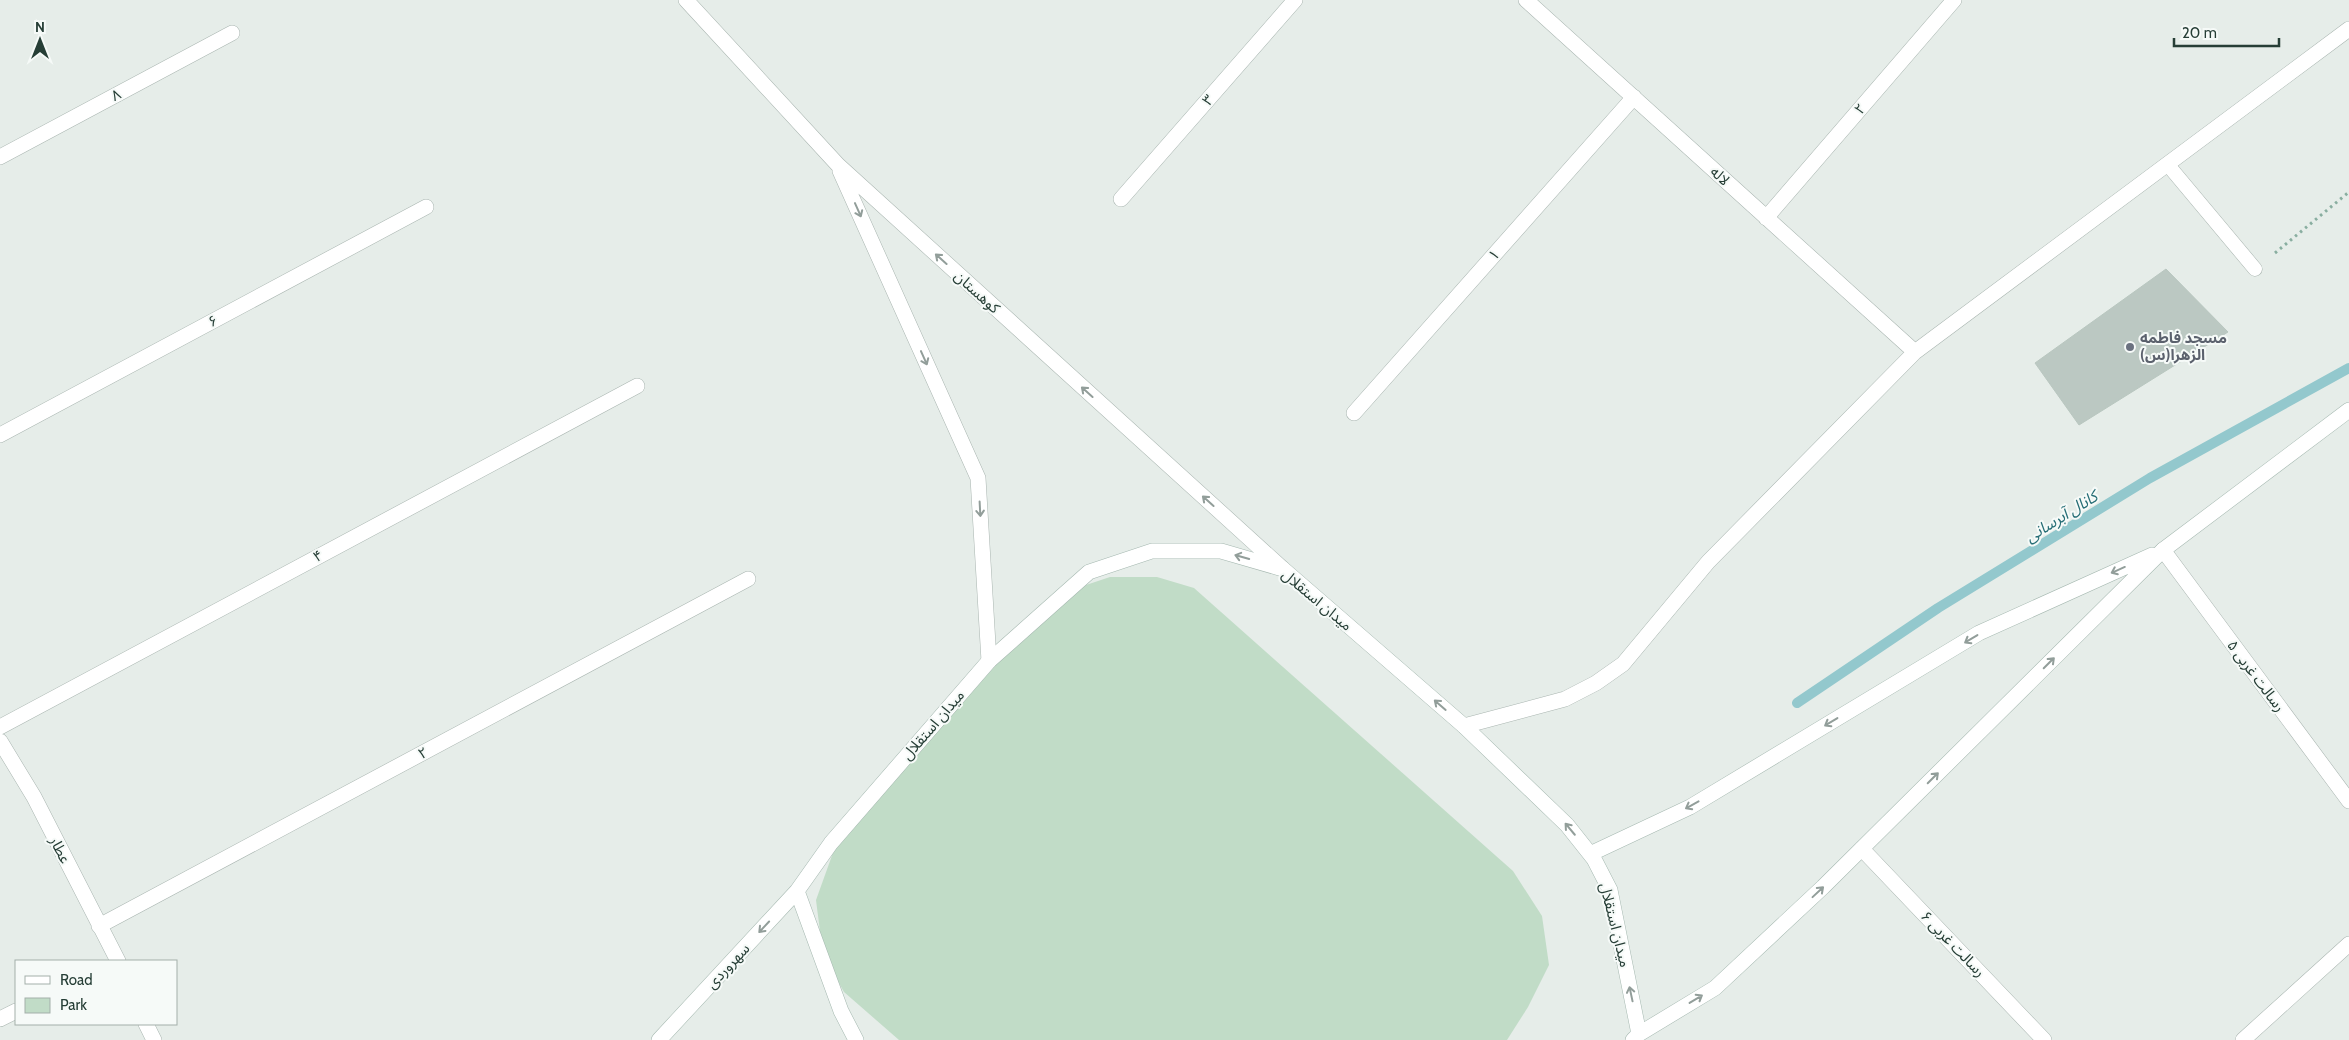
<svg xmlns="http://www.w3.org/2000/svg" width="2349" height="1040" font-family="Cabin,'Noto Sans Arabic',sans-serif">
<style>
.green{fill:#c1dcc7}
.lines{fill:none;stroke-linecap:round;stroke-linejoin:round}
.stream{stroke:#93c8cd;stroke-width:10}
.building{fill:#bbc8c2;stroke:#b9c7c0}
.lane-casing{stroke:#a9b5b0;stroke-width:15}
.street-casing{stroke:#a9b5b0;stroke-width:16}
.secondary-casing{stroke:#a5b8b0;stroke-width:16}
.path{stroke:#89aea0;stroke-width:3;stroke-dasharray:2.5 4;stroke-linecap:butt}
.lane{stroke:#fff;stroke-width:14}
.street{stroke:#fff;stroke-width:15}
.secondary{stroke:#fff;stroke-width:15}
.oneway{stroke:#929e9a}
.worship-dot{fill:#6b7280;stroke:#f6faf8;stroke-width:2}
.labels{text-anchor:middle;stroke-width:4;stroke-linejoin:round;paint-order:stroke}
.street-label{font-size:15px;fill:#263e36;stroke:#f6faf8}
.worship-label{font-size:15px;font-weight:bold;fill:#5b616d;stroke:#f6faf8;text-anchor:start}
.water-label{font-size:16px;font-style:italic;fill:#256d75;stroke:#f6faf8}
</style>
<rect width="100%" height="100%" fill="#e6ede9"/>
<path class="green" d="M1110 577H1157L1194 588 1513 871 1542 916 1549 965 1528 1007 1507 1040H899L844 992 823 955 816 900 839 836 1043 614 1071 590Z"/>
<g class="lines">
<path class="stream" d="M1797 703 1938 608 2150 478 2349 368"/>
</g>
<path class="building" d="M2166 269 2228 332 2079 425 2035 363Z"/>
<g class="lines">
<g class="lane-casing">
<path id="lane" d="M2168 165 2255 269"/>
</g>
<g class="street-casing">
<path id="street" d="M686 0 838 165 1283 569
M1526 0 1915 352
M0 157 232 33
M840 171 978 478 989 661
M1121 199 1295 0
M1766 218 1954 0
M1354 413 1634 97
M0 435 426 207
M2163 550 2349 801
M1464 726 1565 699 1596 683 1623 664 1708 562 1915 352 2349 29
M0 727 637 386
M0 741 34 797 118 961
M1862 849 2044 1040
M99 926 748 579
M0 1019 16 1011
M146 1024 154 1040
M2243 1040 2349 944"/>
</g>
<g class="secondary-casing">
<path id="secondary" d="M1590 854 1690 807 1979 633 2152 555
M1639 1034 1715 988 1823 887 2163 550 2349 410
M659 1040 797 891
M856 1040 841 1011 797 891 831 843 989 661 1089 572 1152 551H1221L1283 569 1464 726 1567 825 1594 859 1610 890 1639 1034 1633 1040"/>
</g>
<path class="path" d="M2275 253 2349 192"/>
<use href="#lane" class="lane"/>
<use href="#street" class="street"/>
<use href="#secondary" class="secondary"/>
</g>
<defs><path id="oneway-shaft" d="M-6 0H5M1.5-3L5.5 0L1.5 3" fill="none" stroke-width="1.6" stroke-linecap="round" stroke-linejoin="round" transform="scale(1.25)"/></defs>
<g class="oneway">
<use href="#oneway-shaft" transform="translate(858 210) rotate(66)"/>
<use href="#oneway-shaft" transform="translate(941 259) rotate(-138)"/>
<use href="#oneway-shaft" transform="translate(924 358) rotate(66)"/>
<use href="#oneway-shaft" transform="translate(1087 392) rotate(-138)"/>
<use href="#oneway-shaft" transform="translate(1208 501) rotate(-138)"/>
<use href="#oneway-shaft" transform="translate(980 509) rotate(87)"/>
<use href="#oneway-shaft" transform="translate(1242 557) rotate(-164)"/>
<use href="#oneway-shaft" transform="translate(2118 570) rotate(156)"/>
<use href="#oneway-shaft" transform="translate(1971 639) rotate(149)"/>
<use href="#oneway-shaft" transform="translate(2049 663) rotate(-45)"/>
<use href="#oneway-shaft" transform="translate(1440 705) rotate(-139)"/>
<use href="#oneway-shaft" transform="translate(1831 722) rotate(149)"/>
<use href="#oneway-shaft" transform="translate(1933 778) rotate(-45)"/>
<use href="#oneway-shaft" transform="translate(1692 805) rotate(151)"/>
<use href="#oneway-shaft" transform="translate(1570 829) rotate(-130)"/>
<use href="#oneway-shaft" transform="translate(1818 892) rotate(-43)"/>
<use href="#oneway-shaft" transform="translate(764 927) rotate(133)"/>
<use href="#oneway-shaft" transform="translate(1631 994) rotate(-102)"/>
<use href="#oneway-shaft" transform="translate(1696 999) rotate(-31)"/>
</g>
<circle class="worship-dot" cx="2130" cy="347" r="5"/>
<g class="labels">
<g class="street-label">
<text transform="translate(116 95) rotate(-28)" y="5">۸</text>
<text transform="translate(1208 100) rotate(-49)" y="5">۳</text>
<text transform="translate(1860 109) rotate(-49)" y="5">۲</text>
<text transform="translate(1720 176) rotate(42)" y="5">لاله</text>
<text transform="translate(1494 255) rotate(-48)" y="5">۱</text>
<text transform="translate(977 292) rotate(42)" y="5">کوهستان</text>
<text transform="translate(213 321) rotate(-28)" y="5">۶</text>
<text transform="translate(318 556) rotate(-28)" y="5">۴</text>
<text transform="translate(1317 600) rotate(40)" y="5">میدان استقلال</text>
<text transform="translate(2256 676) rotate(53)" y="5">رسالت غربی ۵</text>
<text transform="translate(933 725) rotate(-49)" y="5">میدان استقلال</text>
<text transform="translate(423 753) rotate(-28)" y="5">۲</text>
<text transform="translate(60 850) rotate(63)" y="5">عطار</text>
<text transform="translate(1615 925) rotate(76)" y="5">میدان استقلال</text>
<text transform="translate(1953 944) rotate(46)" y="5">رسالت غربی ۶</text>
<text transform="translate(728 966) rotate(-47)" y="5">سهروردی</text>
</g>
<g class="worship-label">
<text x="2140" y="343">مسجد فاطمه<tspan x="2140" dy="17">الزهرا(س)</tspan></text>
</g>
<g class="water-label">
<text transform="translate(2061 516) rotate(-32)" y="6">کانال آبرسانی</text>
</g>
</g>
<rect x="15" y="960" width="162" height="65" fill="#f6faf8" stroke="#a3afaa"/>
<rect x="25" y="976" width="25" height="8" fill="#ffffff" stroke="#a3afaa"/>
<text x="60" y="985" font-size="15" fill="#263e36">Road</text>
<rect x="25" y="998" width="25" height="15" fill="#c1dcc7" stroke="#a3afaa"/>
<text x="60" y="1010" font-size="15" fill="#263e36">Park</text>
<g transform="translate(40 40)" stroke="#f6faf8" stroke-width="4" paint-order="stroke">
<path d="M0-4L9 19L0 12L-9 19Z" fill="#263e36"/>
<text y="-8" font-size="14" font-weight="bold" text-anchor="middle" fill="#263e36">N</text>
</g>
<path d="M2174 38v8h105v-8" fill="none" stroke="#263e36" stroke-width="2.5"/>
<text x="2182" y="38" font-size="15" fill="#263e36" stroke="#f6faf8" stroke-width="4" paint-order="stroke">20 m</text>
</svg>
